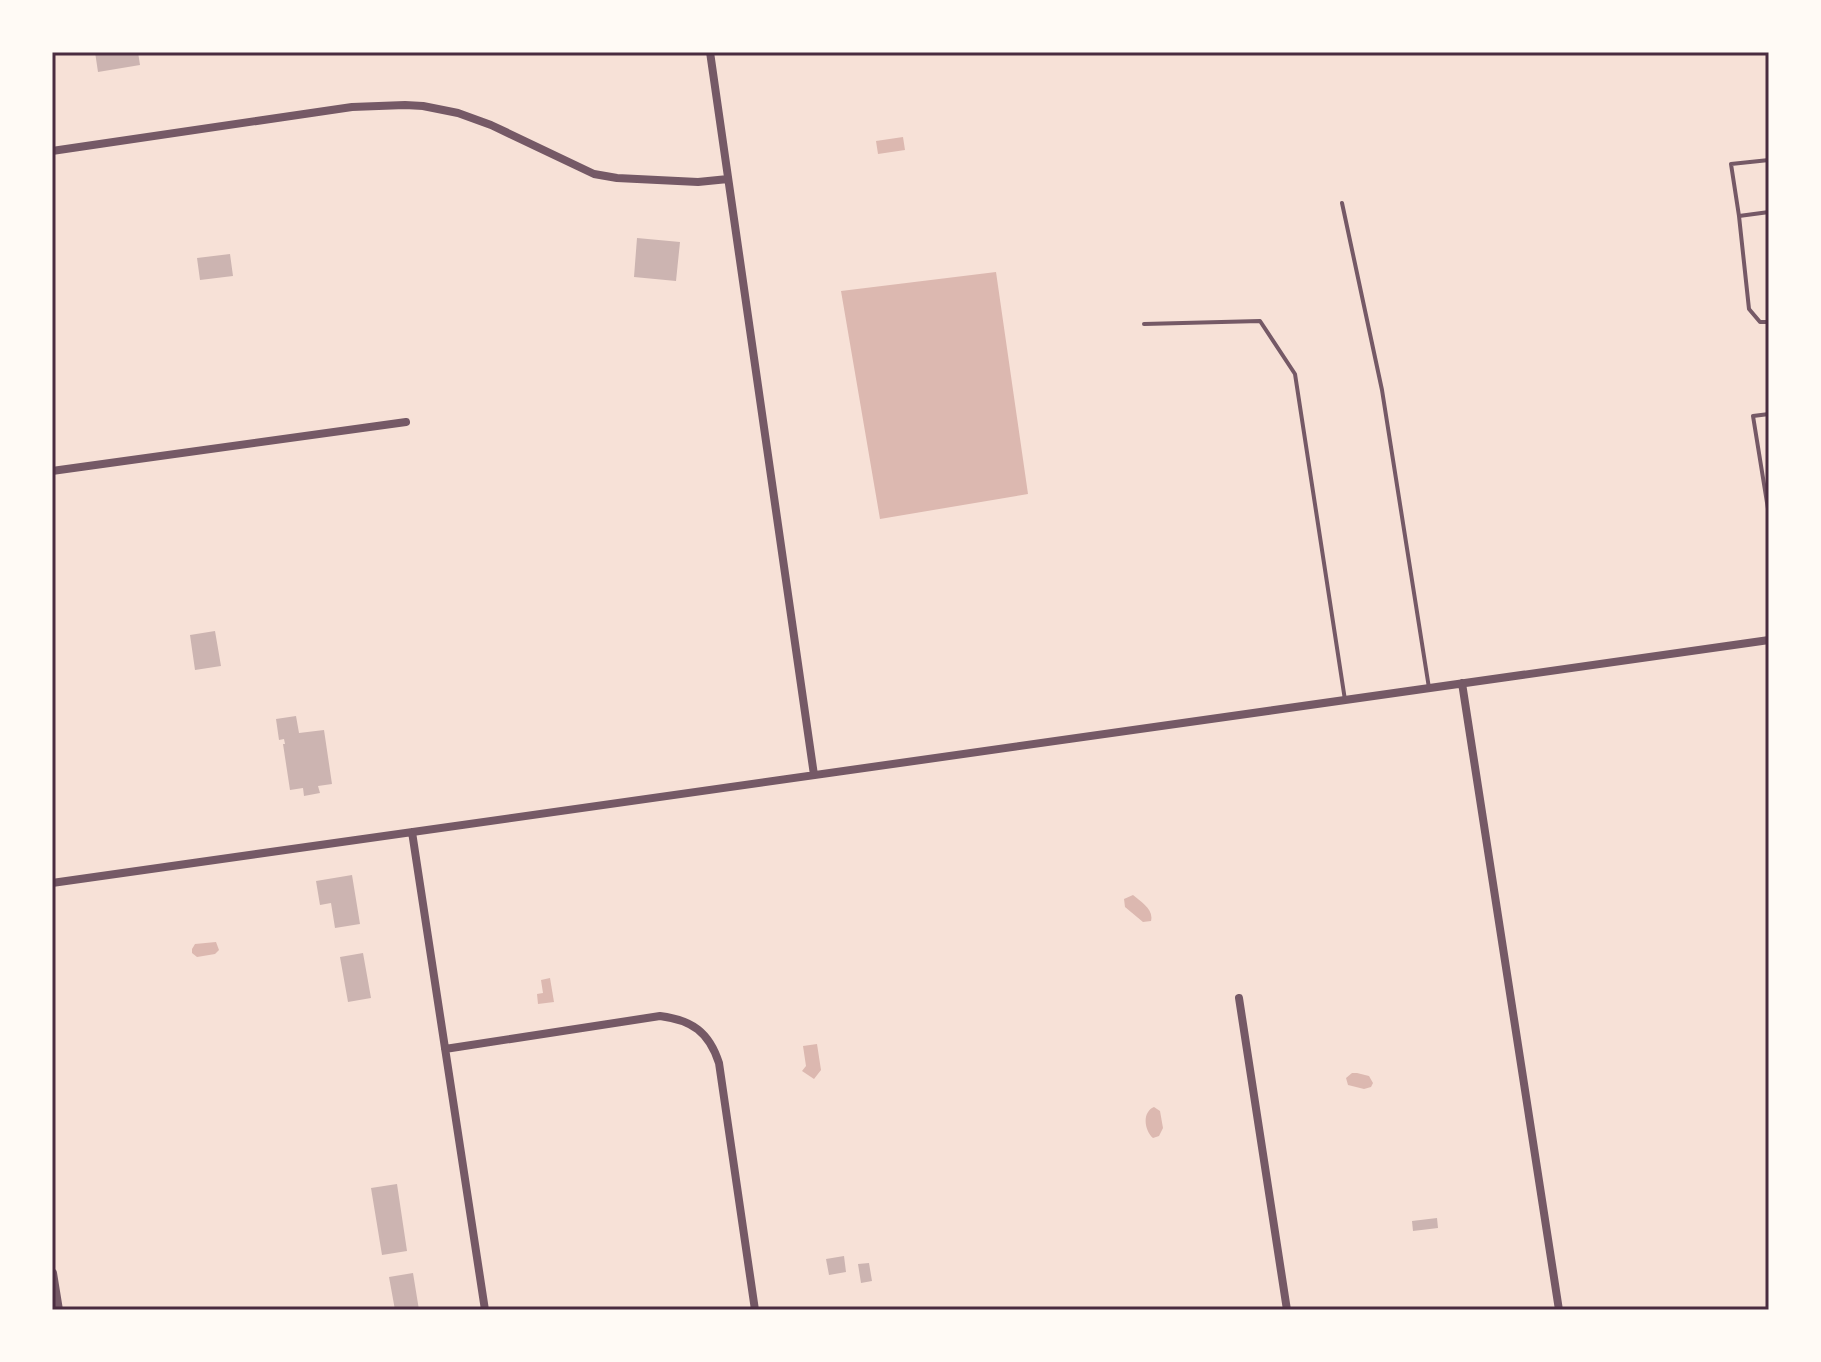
<svg xmlns="http://www.w3.org/2000/svg" width="1821" height="1362" font-family="'IBM Plex Sans',sans-serif">
<style>
.water{fill:#dcb8b0}
.building{fill:#ccb4b1}
.lines{fill:none;stroke-linecap:round;stroke-linejoin:round}
.service{stroke:#755966;stroke-width:4}
.minor{stroke:#755966;stroke-width:8}
.tertiary{stroke:#755966;stroke-width:10}
.neatline{fill:none;stroke:#4a2c40;stroke-width:3}
</style>
<rect width="100%" height="100%" fill="#f7e1d7"/>
<path class="water" d="M903 137 905 150 878 154 876 141Z
M996 272 1028 494 880 519 841 291Z
M1133 895C1141 902 1154 909 1151 921L1143 922 1125 907 1124 899Z
M216 942 219 950 215 954 197 957 192 953V949L195 944Z
M550 978 554 1002 538 1004 537 994 543 993 541 980Z
M817 1044 821 1070 814 1079 802 1071 806 1066 803 1046Z
M1352 1073H1357L1369 1076 1373 1083 1371 1087 1364 1089 1348 1085 1346 1078Z
M1154 1107 1160 1111 1163 1128 1159 1136 1153 1138C1144 1130 1142 1112 1154 1107Z"/>
<path class="building" d="M95 52H138L140 65 98 72Z
M637 238 680 242 676 281 634 277Z
M230 254 233 276 200 280 197 258Z
M215 631 221 666 195 670 190 635Z
M296 716 299 733 324 730 332 784 318 786 320 793 304 796 303 788 290 790 283 744H285L284 739 279 740 276 719Z
M352 875 360 924 335 928 331 903 320 905 316 881Z
M363 953 371 998 348 1002 340 957Z
M397 1184 407 1251 382 1255 371 1188Z
M1437 1218 1438 1228 1413 1231 1412 1221Z
M844 1256 846 1272 829 1275 826 1259Z
M869 1263 872 1281 861 1283 858 1264Z
M413 1273 419 1310H395L389 1277Z"/>
<g class="lines">
<path class="service" d="M1769 160 1731 164 1739 216 1769 212
M1342 203 1382 390 1429 688
M1739 216 1749 309 1760 322H1769
M1144 324 1260 321 1295 374 1345 700
M1769 414 1753 416 1769 515"/>
<path class="minor" d="M710 52 814 775
M52 151 352 107 405 105 423 106 458 113 491 125 594 174 617 178 698 182 728 179
M52 471 406 422
M1462 683 1559 1310
M412 832 485 1310
M52 883 1769 640
M1239 998 1287 1310
M445 1049 660 1016C692 1020 709 1032 719 1063L755 1310"/>
<path class="tertiary" d="M52 1273 58 1310"/>
</g>
<rect width="1821" height="1362" fill="none" stroke="#fffaf5" stroke-width="108"/>
<rect x="54" y="54" width="1713" height="1254" class="neatline"/>
</svg>
